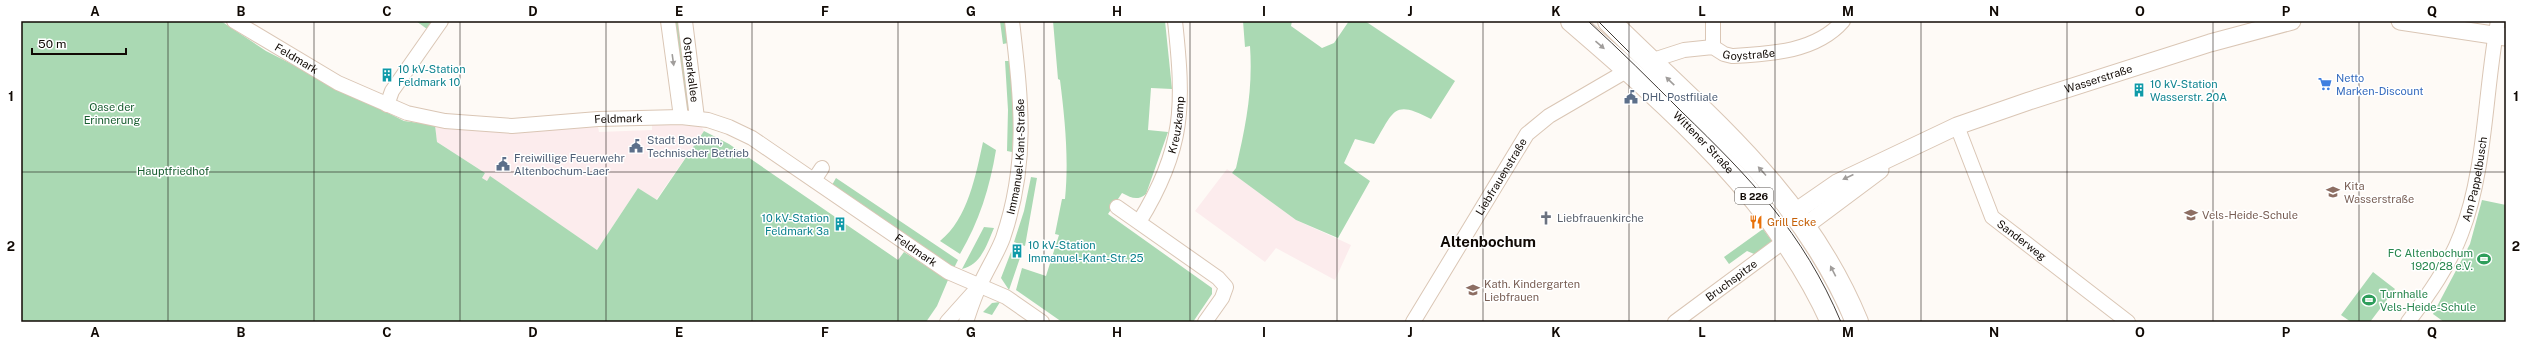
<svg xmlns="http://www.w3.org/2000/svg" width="2527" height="343" font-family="'Public Sans',sans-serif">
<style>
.industrial{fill:#fceced}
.green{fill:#aad9b3}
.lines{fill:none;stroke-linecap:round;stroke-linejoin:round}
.minor-casing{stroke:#dac6b5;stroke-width:16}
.tertiary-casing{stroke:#dac6b5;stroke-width:19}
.primary-casing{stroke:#dac6b5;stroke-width:24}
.minor{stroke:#fff;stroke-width:14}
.tertiary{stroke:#fff;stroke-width:17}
.primary{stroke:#fff;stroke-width:22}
.tram{stroke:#413b36;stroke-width:1}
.oneway{fill:#a09d9b}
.grid{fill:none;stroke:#110a05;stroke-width:1;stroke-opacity:0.55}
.labels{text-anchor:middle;stroke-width:3;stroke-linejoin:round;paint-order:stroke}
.shield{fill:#fff;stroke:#585450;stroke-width:1}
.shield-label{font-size:10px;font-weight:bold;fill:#110a05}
.street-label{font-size:11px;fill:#110a05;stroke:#fff}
.culture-label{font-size:11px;fill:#0d838f;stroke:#fff;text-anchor:start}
.shop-label{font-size:11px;fill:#366cbe;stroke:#fff;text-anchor:start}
.service-label{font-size:11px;fill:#4e5e75;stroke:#fff;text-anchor:start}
.park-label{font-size:11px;fill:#185d30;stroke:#fff}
.education-label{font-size:11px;fill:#785e54;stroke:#fff;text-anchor:start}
.worship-label{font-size:11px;fill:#5b616d;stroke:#fff;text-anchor:start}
.food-label{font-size:11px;fill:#c56008;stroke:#fff;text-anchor:start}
.leisure-label{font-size:11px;fill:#27864d;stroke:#fff;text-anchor:end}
.district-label{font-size:15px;font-weight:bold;fill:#110a05;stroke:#fff}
.neatline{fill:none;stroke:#110a05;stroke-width:1.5}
.grid-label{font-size:13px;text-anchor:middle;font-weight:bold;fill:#110a05}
</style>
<rect width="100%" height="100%" fill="#fefaf6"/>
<path class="industrial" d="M664 124 701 126 704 131 656 200 638 188 597 250 490 177 487 181 482 178 485 173 437 142 435 125 467 130 504 132 598 127 599 132 652 130V125Z
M1227 169 1296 220 1351 245 1335 280 1276 248 1265 262 1195 211Z"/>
<path class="green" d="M21 21H221L266 51 404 121 435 125 437 142 485 173 482 178 487 181 490 176 597 250 638 188 657 200 704 131 729 144 898 260 904 252 948 280 937 306 926 322H21Z
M416 21H432L427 29Z
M672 21H681L689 110H687Z
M1000 21H1005L1008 43 1003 44Z
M1053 21H1165L1172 89 1151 88 1148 130 1168 132 1146 194C1137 201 1132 198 1122 193L1108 214 1212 288V294L1193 322H1062L1016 290 1022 268 1046 276 1059 235 1055 234 1062 199H1065C1069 159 1065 120 1060 80L1058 79Z
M1243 21H1292L1291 26 1322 48 1334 43 1349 21H1365L1455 81 1431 119C1393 99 1394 111 1374 144L1355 139 1344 163 1370 181 1338 238 1296 220 1232 173 1236 168C1246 125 1253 90 1250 46L1245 47Z
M1005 61H1010L1014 124 1012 152 1007 151 1008 110Z
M983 142 996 150C990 187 979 222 960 254L940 241C968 219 976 174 983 142Z
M1031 177 1037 178 1025 246 1014 242 1024 211Z
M836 178 958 260 954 268 832 185Z
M2482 200 2506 205V322H2444L2433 314 2470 244Z
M984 227 994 228C987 244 981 265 962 269Z
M1763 229 1774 244 1759 256 1747 251 1729 264 1724 257Z
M1011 252 1021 255 1009 290 1001 278Z
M2373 272 2395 289 2370 322H2351L2341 315Z
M1000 302 992 315 983 312 992 303Z"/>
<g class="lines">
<g class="minor-casing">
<g id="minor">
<path id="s1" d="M234 21 338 83 407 113 445 121 512 126 598 119 681 117 708 120 729 127 752 138 948 272 1006 297 1042 322"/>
<path d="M668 21 681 117"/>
<path id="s2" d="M685 21 697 118"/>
<path d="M1713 47V21"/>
<path id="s3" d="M1650 61 1684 50 1713 47 1724 54 1732 56C1770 54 1816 52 1843 21"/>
<path d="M387 105 392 91 441 21"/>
<path id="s4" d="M1957 126 1992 217 2128 322"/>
<path d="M814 180 822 168"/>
<path d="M1117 207 1218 278 1226 287 1222 298 1205 322"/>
<path id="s5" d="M1139 222C1185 148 1184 105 1175 21"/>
<path d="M947 322 973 293"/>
<path id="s6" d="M966 322C970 310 974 297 980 285 987 269 997 254 1003 238 1029 162 1021 99 1012 21"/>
<path id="s7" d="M1413 322 1527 134 1549 116 1628 70"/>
<path id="s8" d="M1675 322 1787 239"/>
<path id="s9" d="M2408 322C2429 294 2449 266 2461 234 2486 171 2485 88 2498 21"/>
</g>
</g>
<g class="tertiary-casing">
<g id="tertiary">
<path d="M2400 21 2506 37"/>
<path id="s10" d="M1795 212 1837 183 1957 126 2029 101 2210 43 2292 21"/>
<path d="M1805 226 1880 170"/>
</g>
</g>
<g class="primary-casing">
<g id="primary">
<path id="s11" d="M1572 21C1673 108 1776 198 1832 322"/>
<path d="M1609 21C1705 116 1804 193 1857 322"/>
</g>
</g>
<use href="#minor" class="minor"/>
<use href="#tertiary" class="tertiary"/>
<use href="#primary" class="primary"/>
<path class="tram" d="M1588 21C1620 50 1651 81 1682 112 1750 178 1803 232 1841 322
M1598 21 1629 52"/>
</g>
<defs><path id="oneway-solid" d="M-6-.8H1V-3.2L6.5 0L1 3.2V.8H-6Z"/></defs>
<g class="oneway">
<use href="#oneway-solid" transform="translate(1600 45) rotate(41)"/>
<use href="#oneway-solid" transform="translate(673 60) rotate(82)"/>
<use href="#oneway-solid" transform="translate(1670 81) rotate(-136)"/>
<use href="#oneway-solid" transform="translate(1762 171) rotate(-132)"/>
<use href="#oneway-solid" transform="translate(1848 177) rotate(155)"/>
<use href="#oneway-solid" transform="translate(1833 271) rotate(-117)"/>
</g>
<path class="grid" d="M168 21V322M314 21V322M460 21V322M606 21V322M752 21V322M898 21V322M1044 21V322M1190 21V322M1337 21V322M1483 21V322M1629 21V322M1775 21V322M1921 21V322M2067 21V322M2213 21V322M2359 21V322M21 172H2506"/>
<defs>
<g id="building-bare" transform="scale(1.08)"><path d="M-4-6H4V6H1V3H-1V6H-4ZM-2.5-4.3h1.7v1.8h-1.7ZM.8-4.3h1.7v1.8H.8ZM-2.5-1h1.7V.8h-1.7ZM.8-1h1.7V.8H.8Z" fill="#0f9aa8" stroke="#fff" stroke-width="2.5" paint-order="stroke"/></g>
<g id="supermarket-bare" transform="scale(1.08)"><path d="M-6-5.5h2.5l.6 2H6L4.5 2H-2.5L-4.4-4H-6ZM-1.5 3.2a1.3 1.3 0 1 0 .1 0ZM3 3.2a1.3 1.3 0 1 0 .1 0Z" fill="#3f7fe0" stroke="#fff" stroke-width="2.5" paint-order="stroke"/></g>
<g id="civic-bare" transform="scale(1.08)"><path d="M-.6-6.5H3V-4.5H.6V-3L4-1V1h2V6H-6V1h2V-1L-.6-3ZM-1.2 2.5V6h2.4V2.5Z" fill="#5c6f8a" stroke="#fff" stroke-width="2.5" paint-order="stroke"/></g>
<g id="school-bare" transform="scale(1.08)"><path d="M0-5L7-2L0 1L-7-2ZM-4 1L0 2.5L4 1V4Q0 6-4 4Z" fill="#8d6e63" stroke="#fff" stroke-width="2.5" paint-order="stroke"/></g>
<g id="church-bare" transform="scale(1.08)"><path d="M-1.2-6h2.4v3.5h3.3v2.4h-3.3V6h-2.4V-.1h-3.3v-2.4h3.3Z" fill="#6b7280" stroke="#fff" stroke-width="2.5" paint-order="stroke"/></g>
<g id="restaurant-bare" transform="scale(1.08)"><path d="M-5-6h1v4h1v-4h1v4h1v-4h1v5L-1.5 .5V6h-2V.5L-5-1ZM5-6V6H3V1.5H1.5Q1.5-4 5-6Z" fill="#e8710a" stroke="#fff" stroke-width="2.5" paint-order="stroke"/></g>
<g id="stadium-bare" transform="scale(1.08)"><path d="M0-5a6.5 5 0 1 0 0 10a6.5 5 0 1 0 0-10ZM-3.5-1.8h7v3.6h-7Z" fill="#2e9e5b" stroke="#fff" stroke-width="2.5" paint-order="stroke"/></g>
</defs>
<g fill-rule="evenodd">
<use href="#building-bare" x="387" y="75"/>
<use href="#supermarket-bare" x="2325" y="84"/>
<use href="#building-bare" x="2139" y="90"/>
<use href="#civic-bare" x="1631" y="97"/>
<use href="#civic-bare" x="636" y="146"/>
<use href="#civic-bare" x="503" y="164"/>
<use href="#school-bare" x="2333" y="192"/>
<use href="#school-bare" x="2191" y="215"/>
<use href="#church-bare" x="1546" y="218"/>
<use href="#restaurant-bare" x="1756" y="222"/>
<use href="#building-bare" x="840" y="224"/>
<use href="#building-bare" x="1017" y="251"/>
<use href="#stadium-bare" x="2484" y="259"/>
<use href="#school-bare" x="1473" y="290"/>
<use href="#stadium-bare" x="2369" y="300"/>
</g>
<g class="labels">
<rect class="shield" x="1735" y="188" width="38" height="16" rx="3"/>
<g class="shield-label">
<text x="1754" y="200">B 226</text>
</g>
<g class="street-label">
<text dy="4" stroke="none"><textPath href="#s3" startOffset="103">Goystraße</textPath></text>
<text dy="4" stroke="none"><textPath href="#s1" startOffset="73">Feldmark</textPath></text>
<text dy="4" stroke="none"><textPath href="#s2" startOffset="49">Ostparkallee</textPath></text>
<text dy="4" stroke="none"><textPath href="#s10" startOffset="333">Wasserstraße</textPath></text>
<text dy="4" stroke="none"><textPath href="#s1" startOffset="409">Feldmark</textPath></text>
<text dy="4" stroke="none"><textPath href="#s5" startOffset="105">Kreuzkamp</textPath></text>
<text dy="4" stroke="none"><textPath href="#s11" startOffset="179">Wittener Straße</textPath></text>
<text dy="4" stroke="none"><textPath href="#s6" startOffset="175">Immanuel-Kant-Straße</textPath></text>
<text dy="4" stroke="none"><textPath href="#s7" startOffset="170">Liebfrauenstraße</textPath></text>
<text dy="4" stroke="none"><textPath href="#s9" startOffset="160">Am Pappelbusch</textPath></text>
<text dy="4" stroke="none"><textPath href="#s4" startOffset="135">Sanderweg</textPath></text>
<text dy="4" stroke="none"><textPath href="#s1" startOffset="745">Feldmark</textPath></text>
<text dy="4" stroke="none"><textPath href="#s8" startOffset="70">Bruchspitze</textPath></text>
</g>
<g class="culture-label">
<text x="398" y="73">10 kV-Station<tspan x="398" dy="13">Feldmark 10</tspan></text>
<text x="2150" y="88">10 kV-Station<tspan x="2150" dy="13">Wasserstr. 20A</tspan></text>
<text x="829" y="222" text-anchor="end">10 kV-Station<tspan x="829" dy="13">Feldmark 3a</tspan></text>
<text x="1028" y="249">10 kV-Station<tspan x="1028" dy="13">Immanuel-Kant-Str. 25</tspan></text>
</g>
<g class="shop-label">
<text x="2336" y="82">Netto<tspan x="2336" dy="13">Marken-Discount</tspan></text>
</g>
<g class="service-label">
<text x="1642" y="101">DHL Postfiliale</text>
<text x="647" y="144">Stadt Bochum,<tspan x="647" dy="13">Technischer Betrieb</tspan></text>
<text x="514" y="162">Freiwillige Feuerwehr<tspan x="514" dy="13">Altenbochum-Laer</tspan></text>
</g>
<g class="park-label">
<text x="112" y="111">Oase der<tspan x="112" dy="13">Erinnerung</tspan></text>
<text x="173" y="175">Hauptfriedhof</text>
</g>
<g class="education-label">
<text x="2344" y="190">Kita<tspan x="2344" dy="13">Wasserstraße</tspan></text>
<text x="2202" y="219">Vels-Heide-Schule</text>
<text x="1484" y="288">Kath. Kindergarten<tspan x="1484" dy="13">Liebfrauen</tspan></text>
</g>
<g class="worship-label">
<text x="1557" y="222">Liebfrauenkirche</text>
</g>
<g class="food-label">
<text x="1767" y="226">Grill Ecke</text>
</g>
<g class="leisure-label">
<text x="2473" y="257">FC Altenbochum<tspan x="2473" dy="13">1920/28 e.V.</tspan></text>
<text x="2380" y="298" text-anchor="start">Turnhalle<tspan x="2380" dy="13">Vels-Heide-Schule</tspan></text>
</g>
<g class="district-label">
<text x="1488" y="247">Altenbochum</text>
</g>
</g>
<rect width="2527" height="343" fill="none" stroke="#ffffff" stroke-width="44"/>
<path d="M32 48v6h94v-6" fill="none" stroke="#110a05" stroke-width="2"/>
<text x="38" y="48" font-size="12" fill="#110a05" stroke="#ffffff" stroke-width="3" paint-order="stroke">50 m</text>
<rect x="22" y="22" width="2483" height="299" class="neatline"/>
<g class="grid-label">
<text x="95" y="16">A</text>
<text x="241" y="16">B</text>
<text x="387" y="16">C</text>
<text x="533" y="16">D</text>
<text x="679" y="16">E</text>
<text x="825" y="16">F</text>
<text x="971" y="16">G</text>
<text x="1117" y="16">H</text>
<text x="1264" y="16">I</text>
<text x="1410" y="16">J</text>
<text x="1556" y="16">K</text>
<text x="1702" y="16">L</text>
<text x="1848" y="16">M</text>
<text x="1994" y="16">N</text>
<text x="2140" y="16">O</text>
<text x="2286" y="16">P</text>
<text x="2432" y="16">Q</text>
<text x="11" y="101">1</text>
<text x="2516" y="101">1</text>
<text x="11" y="251">2</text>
<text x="2516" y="251">2</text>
<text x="95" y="337">A</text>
<text x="241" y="337">B</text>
<text x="387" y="337">C</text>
<text x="533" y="337">D</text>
<text x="679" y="337">E</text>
<text x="825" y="337">F</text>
<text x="971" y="337">G</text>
<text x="1117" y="337">H</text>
<text x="1264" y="337">I</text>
<text x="1410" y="337">J</text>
<text x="1556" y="337">K</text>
<text x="1702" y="337">L</text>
<text x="1848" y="337">M</text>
<text x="1994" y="337">N</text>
<text x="2140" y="337">O</text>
<text x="2286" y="337">P</text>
<text x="2432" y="337">Q</text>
</g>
</svg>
